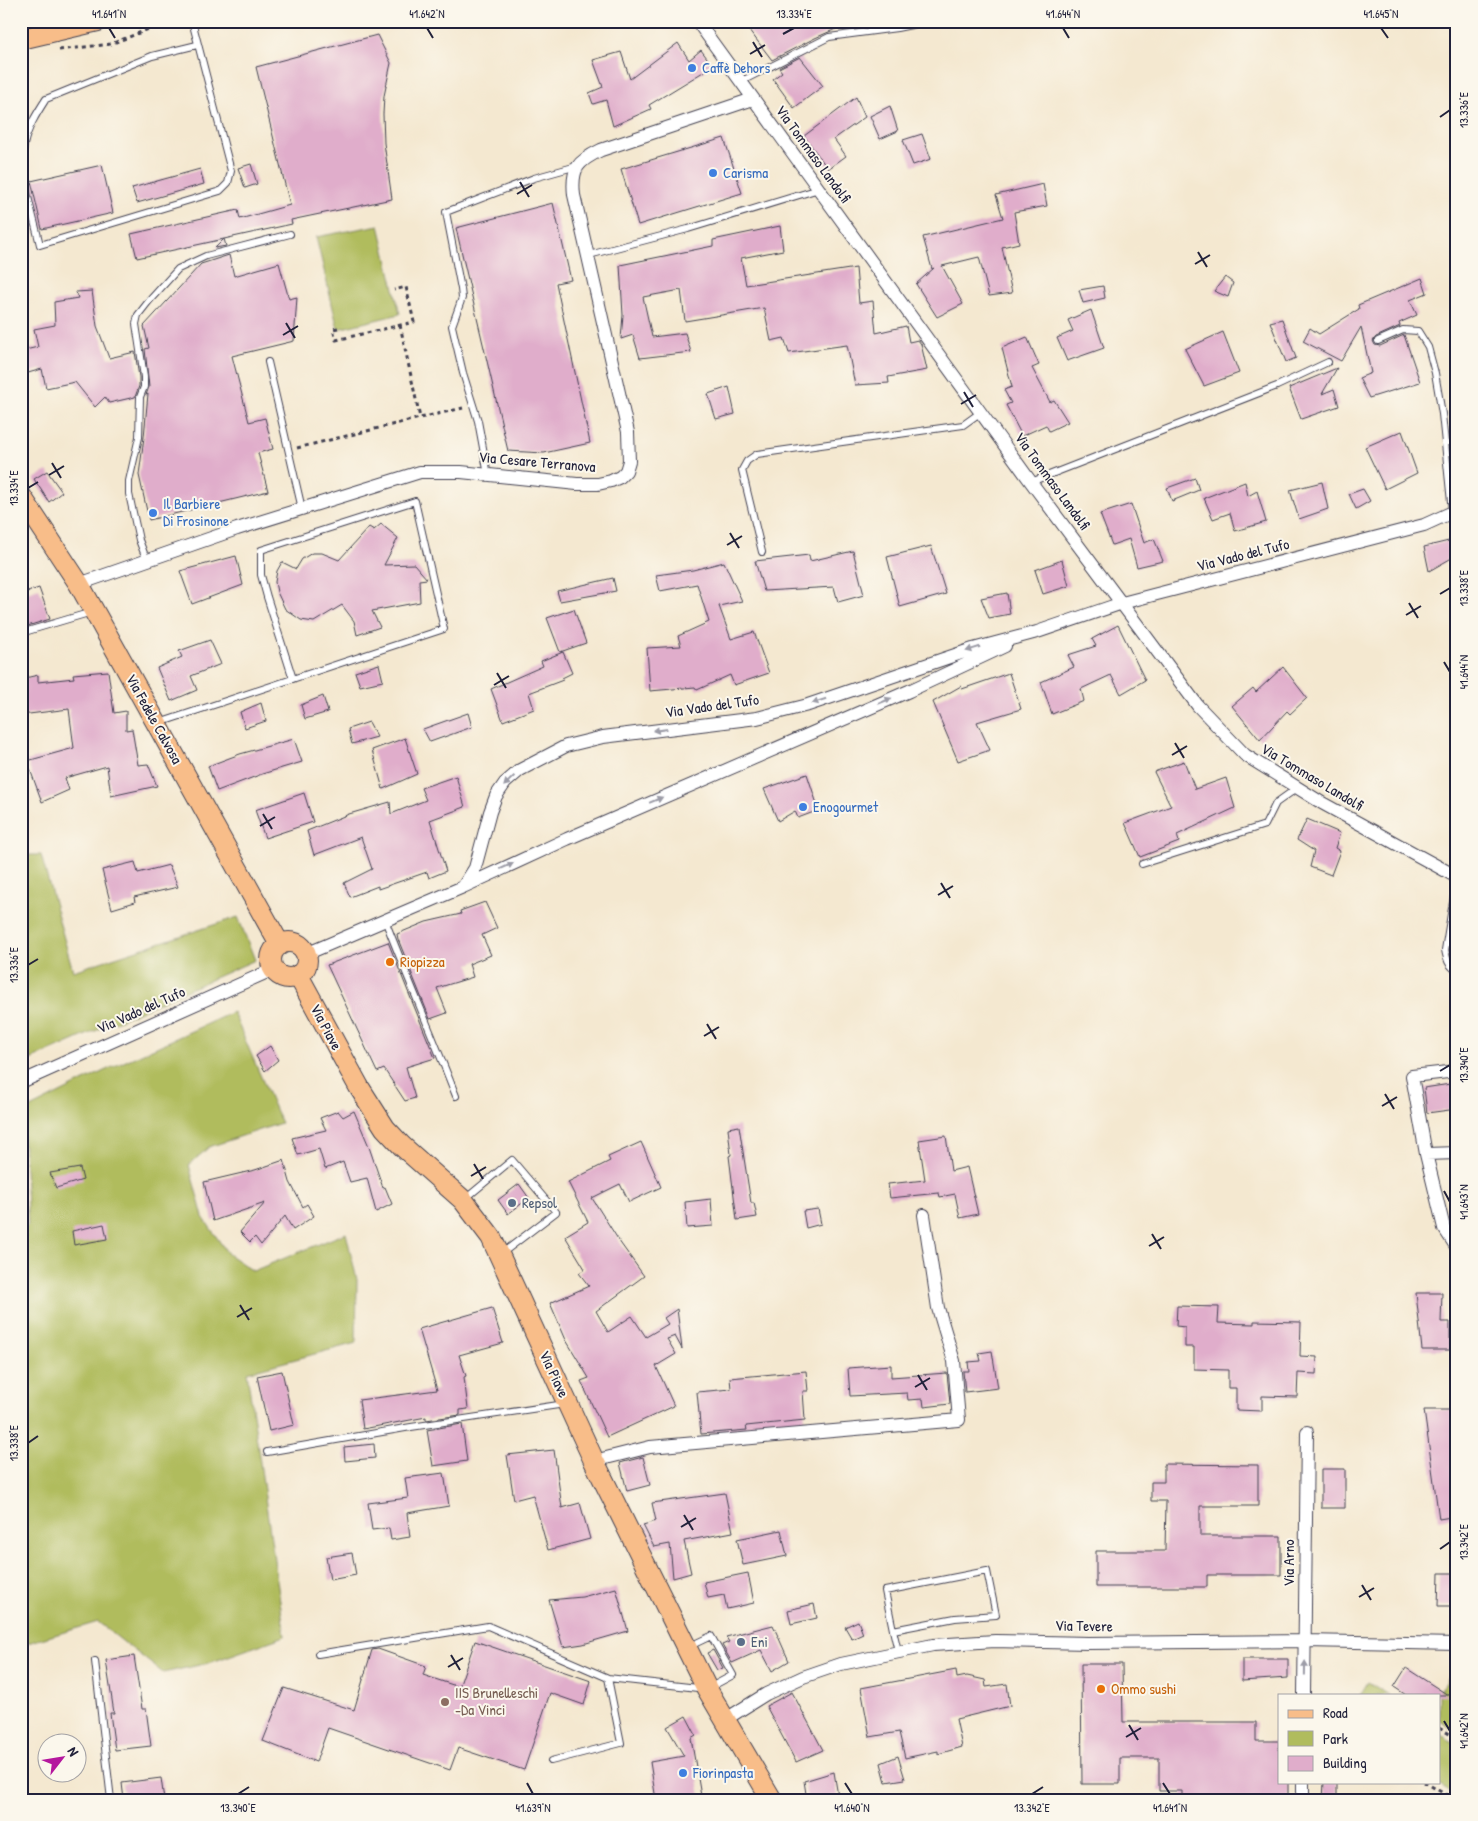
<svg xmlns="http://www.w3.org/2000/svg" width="1478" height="1821" font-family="'Patrick Hand',sans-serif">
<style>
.green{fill:#b0bc5d;stroke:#696f4c}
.building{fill:#e0adcb}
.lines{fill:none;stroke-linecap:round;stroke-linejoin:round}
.service-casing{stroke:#424051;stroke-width:8}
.minor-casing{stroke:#424051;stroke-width:14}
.primary-casing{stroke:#424051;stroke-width:22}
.path{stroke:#424051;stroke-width:3;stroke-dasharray:4 4;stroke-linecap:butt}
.service{stroke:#fff;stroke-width:6}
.minor{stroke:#fff;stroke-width:12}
.primary{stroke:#f8bd89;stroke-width:20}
.oneway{fill:#9c9ca7}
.ticks{fill:none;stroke:#22223b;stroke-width:2}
.shop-dot{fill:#3f7fe0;stroke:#fbf7ec;stroke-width:2}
.food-dot{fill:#e8710a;stroke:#fbf7ec;stroke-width:2}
.service-dot{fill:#5c6f8a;stroke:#fbf7ec;stroke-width:2}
.education-dot{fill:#8d6e63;stroke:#fbf7ec;stroke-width:2}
.labels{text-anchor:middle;stroke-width:4;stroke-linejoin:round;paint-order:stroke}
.shop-label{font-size:15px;fill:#366cbe;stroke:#fbf7ec;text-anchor:start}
.street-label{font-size:15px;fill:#22223b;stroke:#fbf7ec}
.food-label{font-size:15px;fill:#c56008;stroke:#fbf7ec;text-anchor:start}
.service-label{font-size:15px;fill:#4e5e75;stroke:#fbf7ec;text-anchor:start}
.education-label{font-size:15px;fill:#785e54;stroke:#fbf7ec;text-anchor:start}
.neatline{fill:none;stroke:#22223b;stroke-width:2}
.ticks-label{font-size:12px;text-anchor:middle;fill:#22223b}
</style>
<rect width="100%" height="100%" fill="#fbf7ec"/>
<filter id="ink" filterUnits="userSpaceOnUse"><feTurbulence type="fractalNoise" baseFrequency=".02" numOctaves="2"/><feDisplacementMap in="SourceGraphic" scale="10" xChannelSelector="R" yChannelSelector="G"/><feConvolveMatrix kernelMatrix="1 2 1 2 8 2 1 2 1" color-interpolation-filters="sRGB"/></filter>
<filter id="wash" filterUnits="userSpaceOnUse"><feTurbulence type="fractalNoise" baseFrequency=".0096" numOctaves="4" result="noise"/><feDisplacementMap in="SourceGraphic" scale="20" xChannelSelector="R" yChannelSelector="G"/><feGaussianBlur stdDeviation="1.12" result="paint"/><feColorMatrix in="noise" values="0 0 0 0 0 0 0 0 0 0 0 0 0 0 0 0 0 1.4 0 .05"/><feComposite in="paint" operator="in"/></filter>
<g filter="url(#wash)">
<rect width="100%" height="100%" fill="#f4e8d0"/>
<path class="green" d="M379 225 400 314 338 329 316 237Z
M21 855H41L73 971 238 917 255 960 21 1064Z
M233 1012 281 1123 209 1147 189 1165 203 1217 228 1254 253 1271 346 1233 357 1280 356 1343 247 1372 285 1636 209 1663 163 1673 98 1622 21 1645V1232L28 1225 22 1112 104 1071Z
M1448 1677 1457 1682V1731L1439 1720V1695H1438Z
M1368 1682 1389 1695H1360Z
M1439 1734 1457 1744V1796L1433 1782H1439Z"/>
<g id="blocks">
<path class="building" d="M742 21H854L815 38 772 60Z
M377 35 391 63 384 96 383 114 384 143 392 199 291 220 292 224 224 239 226 246 215 248 224 239 137 258 131 234 238 210 240 219 290 205 256 67Z
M678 43 689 60 701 50 713 66 649 105 651 109 613 126 606 100 593 104 589 93 603 87 593 60 621 52 630 79Z
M800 57 823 86 794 108 773 79 782 72 779 68Z
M856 97 865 117 834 139 846 156 828 169 804 136Z
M890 106 898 131 880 139 870 116Z
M922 134 931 159 913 165 903 140Z
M724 138 742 193 638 225 621 169Z
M251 164 257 184 245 188 238 168Z
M102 165 113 213 42 229 31 181Z
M200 169 204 184 137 203 132 188Z
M1043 184 1047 206 1014 212 1019 243 1002 247 1012 293 989 296 979 257 942 266 963 304 937 317 916 284 934 268 932 269 923 237 1003 218 996 195Z
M553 203 571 280 556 283 590 443 544 453 508 451 456 228Z
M780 226 783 250 741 258 746 285 856 268 859 303 873 301 876 333 906 326 909 342 918 340 921 344 927 370 888 377 889 383 855 385 847 345 789 353 784 338 771 341 764 308 685 321 681 290 643 297 652 337 685 333 691 352 640 358 633 335 621 339 623 315 620 265 713 246V240Z
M229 255 234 276 279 263 289 299 297 297 294 341 232 356 249 422 265 418 273 449 258 453 268 491 149 520 139 475 144 437 148 394 146 395 149 387 145 349 149 348 144 326 201 264Z
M1225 277 1233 283 1228 297 1214 291Z
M1422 278 1427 293 1410 300 1417 315 1399 323 1400 326 1376 337 1373 341 1375 345 1380 346 1404 335 1420 382 1369 398 1359 378 1371 373 1361 327 1341 361 1303 341 1310 328 1319 334 1359 309 1358 305Z
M1103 286 1105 298 1083 303 1079 290Z
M92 291 97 326 109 358 135 352 139 377V386L135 397 109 403 105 397 95 407 75 382 46 388 42 369 21 375V351L38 347 34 329 55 325 54 302 78 298 76 292Z
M1091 310 1104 348 1067 361 1057 338 1073 331 1068 320Z
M1282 319 1296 358 1286 362 1270 322Z
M1223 332 1239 373 1204 386 1185 349Z
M1027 337 1039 365 1032 368 1050 402 1054 400 1068 422 1049 431 1046 425 1022 436 1006 405 1011 403 1004 390 1012 387 1002 348Z
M1337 368 1322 394 1334 389 1339 406 1301 419 1289 388Z
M729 387 735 414 716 419 708 394Z
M1402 431 1417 473 1385 489 1365 447Z
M47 471 62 492 49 502 34 479Z
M1195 478 1199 490 1172 501 1167 488Z
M1245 482 1248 496 1257 491 1266 522 1235 531 1230 513 1213 519 1204 498Z
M1322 482 1328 509 1299 519 1290 490Z
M1363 489 1370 501 1356 509 1349 494Z
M1131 504 1144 543 1154 539 1163 561 1137 567 1129 539 1112 545 1100 514Z
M381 524 398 538 384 565 414 564 427 579 419 580 420 602 372 611 380 627 357 635 354 621 342 605 314 622 301 620 285 609 277 592 275 582 277 571 282 562 296 569 302 559 312 553H322L339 560 369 527 374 530Z
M1457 539V555L1429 571 1424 547Z
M931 546 946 594 900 607 887 557Z
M853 551 864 595 838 602 834 587 764 591 755 561 809 555 810 561Z
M236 556 243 585 192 604 180 571Z
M1062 560 1069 586 1043 594 1035 570Z
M724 562 742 601 719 606 731 639 754 632 769 673 734 685 730 675 697 690 695 687 650 691 647 648 681 646 678 636 709 622 697 584 660 591 656 575 693 570Z
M613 578 616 591 560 601 557 591Z
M39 588 50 619 21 628V594Z
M1007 593 1010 614 989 618 981 598Z
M574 609 586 643 560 652 547 618Z
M1118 625 1145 680 1121 694 1111 675 1081 689 1084 701 1052 714 1041 682 1074 667 1068 655 1096 646 1092 639Z
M210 640 221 664 191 676 197 690 171 701 157 668 182 657 179 651Z
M563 652 572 673 562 678 563 680 529 693 534 709 503 721 491 689 543 666 541 661Z
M379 664 383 681 360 686 355 672Z
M1283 667 1307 698 1290 714 1287 711 1260 740 1232 706 1253 688 1256 692Z
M108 671 114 713 126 711V730L132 729 138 765 148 764 157 786 111 796 107 766 65 778 69 790 42 802 27 761 74 748 69 709 21 715V679L38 675V682L74 678 73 674Z
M1009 673 1021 709 977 722 990 750 958 761 933 702 961 686 962 689Z
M323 696 328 712 305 719 301 705Z
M261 703 266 721 245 728 240 712Z
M468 713 472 727 430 742 423 729Z
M369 722 377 737 352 744 348 729Z
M405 738 417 774 383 789 372 750Z
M294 739 302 762 262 774 217 791 208 766 240 754Z
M1184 761 1195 789 1226 778 1235 808 1177 835 1179 842 1140 857 1125 823 1171 806 1154 772Z
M807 774 819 810 798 818 795 811 778 821 764 789Z
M456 776 465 807 430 820 446 871 429 878 427 872 378 889V886L350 897 344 883 372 869 361 837 314 855 307 831 349 814 390 802 391 814 426 800 421 788Z
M304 793 313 822 265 838 255 810Z
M1307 819 1340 833 1335 848 1340 851 1331 875 1310 867 1314 851 1297 840Z
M135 862 138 873 169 865 178 887 134 897 135 902 112 909 102 870Z
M485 902 497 928 482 935 491 955 469 964 473 977 437 988 447 1013 430 1019 398 939 397 934 426 922 461 914 460 911Z
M388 942 435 1058 406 1067 415 1098 405 1101 384 1069 377 1072 327 965Z
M270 1046 278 1060 265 1071 256 1056Z
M1457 1083V1109L1427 1113 1424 1088Z
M338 1111 343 1117 354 1111 368 1144 383 1188 385 1187 392 1204 376 1212 367 1178 350 1182 343 1162 325 1169 319 1149 298 1155 292 1138 326 1130 320 1118Z
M739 1126 751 1203H754L757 1217 737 1220 729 1156 731 1155 728 1128Z
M946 1136 951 1171 967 1167 978 1214 960 1218 955 1194 940 1197 939 1193 890 1198 888 1184 925 1180 919 1140Z
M641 1142 661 1187 629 1202 620 1184 592 1198 621 1244 644 1276 596 1311 608 1332 632 1316 646 1337 668 1324 664 1318 677 1309 682 1349 675 1336 667 1339 676 1354 656 1366 674 1406 607 1437 581 1381 589 1378 566 1340 550 1303 589 1286 579 1273 585 1269 565 1236 588 1222 568 1182 610 1161 608 1157Z
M284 1160 290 1182 303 1207 307 1204 314 1216 293 1230 285 1216 261 1245 255 1237 250 1242 240 1232 265 1203 213 1221 204 1182 255 1170Z
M80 1168 83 1180 56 1188 50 1173Z
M519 1184 529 1198 508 1214 498 1200Z
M711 1199 713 1226 687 1228 685 1202Z
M818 1209 821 1224 806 1228 803 1211Z
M104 1224 107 1239 74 1245 72 1231Z
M1416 1293H1442L1441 1322H1450V1350H1422Z
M1177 1306 1219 1307 1218 1323 1254 1324V1321L1301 1322 1300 1356 1317 1357 1316 1374 1298 1373 1297 1397 1262 1396V1411L1236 1410V1388H1228V1370L1194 1369V1347H1185V1327L1176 1326Z
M492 1308 503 1343 459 1355 466 1376 464 1377 468 1409 460 1410V1415L426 1420V1417L363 1429 359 1400 437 1390 419 1329Z
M992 1351 998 1388 965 1392 963 1371H969L968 1362 981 1361 979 1353Z
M891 1365V1377L947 1373 950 1404 924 1407 923 1399 908 1400 907 1393 850 1396 848 1368Z
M282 1371 294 1425 269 1431 257 1376Z
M806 1371 808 1391H803L805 1420 746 1426 747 1430 701 1434 697 1392 731 1389 730 1378Z
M1424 1410H1457V1516L1439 1519Z
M462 1424 467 1461 433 1466 427 1430Z
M374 1444 375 1458 345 1461 344 1447Z
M554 1450 562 1508 580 1503 590 1539 548 1550 533 1495 514 1500 507 1455Z
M643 1457 650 1485 627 1491 620 1463Z
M1164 1464 1258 1465V1506H1200V1536H1281V1575H1207V1587H1096V1551H1165L1166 1501H1151V1482H1164Z
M1321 1469H1345V1508H1321Z
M444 1473 449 1506 407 1513 410 1537 391 1540 389 1528 372 1530 368 1503 408 1498 405 1478Z
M725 1493 733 1532 684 1541 691 1573 673 1578 670 1544 654 1547 643 1525 656 1521 652 1503Z
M781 1530 787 1556 743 1565 737 1539Z
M352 1553 356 1575 330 1580 326 1557Z
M748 1573 754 1603 727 1609 724 1595 708 1598 704 1582Z
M1439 1573H1457V1606H1438Z
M616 1588 628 1631 583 1644 563 1647 549 1600 582 1597Z
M814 1604 817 1618 791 1624 788 1610Z
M858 1621 863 1634 852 1639 845 1627Z
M773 1625 789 1661 772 1671 761 1650 732 1663 722 1645 729 1642 726 1637Z
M475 1641 591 1681 584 1705 550 1693 524 1770 458 1748 450 1770 328 1728 316 1762 263 1741 284 1688 354 1710 372 1650 378 1649 426 1666 423 1675 459 1687Z
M713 1650 723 1668 717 1670 707 1653Z
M134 1656 142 1709H146L151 1746 115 1750 110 1713H114L106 1660Z
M1242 1659H1288V1678L1242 1681Z
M1081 1664H1122L1123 1722H1256V1741H1279V1782H1288V1798L1182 1799V1791H1159V1758H1120V1784H1082Z
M1406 1668 1448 1695H1406L1394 1687Z
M956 1670 957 1678 967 1676 985 1680 986 1687 1007 1684 1010 1706 956 1719 962 1747 938 1754V1751L905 1758 899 1732 870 1737 861 1688Z
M792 1692 823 1750 796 1762 766 1706Z
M686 1716 696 1735 691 1738 701 1796 676 1800H656L650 1762 684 1756 667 1727Z
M898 1756 905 1779 886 1782 881 1763Z
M834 1772 838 1796H828L827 1800H807L804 1781Z
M161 1778 164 1800H124L122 1783Z
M1324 1782H1337V1800H1323Z"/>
</g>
</g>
<g filter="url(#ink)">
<use href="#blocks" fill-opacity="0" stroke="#424051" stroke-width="1"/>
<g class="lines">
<g class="service-casing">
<path id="service" d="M34 21 37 34
M192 21 231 171 228 183 220 191 40 245C34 218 18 170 24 145 27 129 37 113 46 99L152 56 197 45
M742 81 829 37 897 28 931 21
M589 255 688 229 819 189
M1378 341 1403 330 1418 331 1428 347 1435 373 1442 414 1452 512
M268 362 302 509
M488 475 478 421 463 373 452 326 462 298 461 289 446 212 534 178 577 166
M1031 482 1277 386 1328 362
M762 552 742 470 747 461 757 454 963 425 981 412
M147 561 139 540 129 494V481L139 437 140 397 144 387V377L136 324 138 315 149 301 178 269 206 256 290 234
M21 633 92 612
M159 723 444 629 415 501 261 550V575L267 597 293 679
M1142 864 1265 825 1276 803 1297 788
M1457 878 1445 950C1447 960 1448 965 1457 971
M385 920C408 979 433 1037 456 1096
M465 1199 512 1160 556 1212 501 1254
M267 1452 411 1427 565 1404
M987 1571 996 1615 955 1618 893 1630 885 1591Z
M893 1630 898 1651
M318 1654 488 1626 608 1678
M95 1661 111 1800
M551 1761 621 1743 608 1678 707 1689 733 1675 711 1636 690 1646"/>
</g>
<g class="minor-casing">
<path id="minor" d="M697 21 1031 482 1198 706 1245 755 1322 803 1457 877
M79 584 237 529 420 472H461L577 484H598L611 481 620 477 626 471 629 461 628 432 574 195C571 168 578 161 601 150L753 99
M463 887 475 868 490 812 496 796 505 783 520 770 566 746 603 737 757 718 808 705 973 649 1037 632 1122 603 1424 525 1457 510
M306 954 463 887 567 839 909 691 1005 646
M21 1082 274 969
M1457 1153 1426 1154 1444 1228 1457 1248
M1426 1154 1412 1076 1457 1071
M594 1461 650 1447 959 1420 954 1361 938 1308 924 1215
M1304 1695 1307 1432
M726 1719 766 1694 803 1677 841 1664 933 1645 995 1641 1088 1643 1305 1641 1457 1644
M1303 1800V1782"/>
</g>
<g class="primary-casing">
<path id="primary" d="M21 39 98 21
M21 496 79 584 280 945
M271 960a18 18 0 1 1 36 0a18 18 0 1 1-36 0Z
M298 975 359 1087 385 1128 402 1146 463 1200 491 1237 594 1461 707 1689 772 1800"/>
</g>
<path class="path" d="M59 50 111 44 149 29 182 21
M400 325 420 418 463 408
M338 328 333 329 336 340 414 322 406 287 394 290
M297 448 420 418
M1439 1728 1457 1738
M1424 1782 1455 1800
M1368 1783V1782"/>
<use href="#service" class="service"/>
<use href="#minor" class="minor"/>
<use href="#primary" class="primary"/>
</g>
<defs><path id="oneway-solid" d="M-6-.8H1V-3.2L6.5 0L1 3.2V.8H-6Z" transform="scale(1.25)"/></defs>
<g class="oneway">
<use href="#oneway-solid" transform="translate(973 649) rotate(163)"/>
<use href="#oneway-solid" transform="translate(819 701) rotate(162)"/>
<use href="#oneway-solid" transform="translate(885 701) rotate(-23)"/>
<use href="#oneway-solid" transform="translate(660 730) rotate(173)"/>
<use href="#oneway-solid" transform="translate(509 781) rotate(136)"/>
<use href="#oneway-solid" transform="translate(656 800) rotate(-23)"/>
<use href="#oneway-solid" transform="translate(507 866) rotate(-25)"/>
<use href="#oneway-solid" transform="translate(1305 1668) rotate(-89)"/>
</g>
</g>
<path class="ticks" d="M109 28 115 38M427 28 433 38M1063 28 1069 38M1381 28 1388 38M783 34 794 28M753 42 762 57M750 54 765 45M1440 117 1450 110M520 182 529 197M517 194 532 185M1198 252 1207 267M1195 264 1210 255M286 323 295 338M283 335 298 326M964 392 973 407M961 404 976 395M52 463 61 478M49 475 64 466M28 488 38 482M730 533 739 548M727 545 742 536M1440 594 1450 588M1409 603 1418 618M1406 615 1421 606M1444 662 1450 672M497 673 506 688M494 685 509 676M1175 743 1184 758M1172 755 1187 746M263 814 272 829M260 826 275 817M941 883 950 898M938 895 953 886M28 965 38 959M707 1024 716 1039M704 1036 719 1027M1440 1071 1450 1065M1385 1094 1394 1109M1382 1106 1397 1097M474 1164 483 1179M471 1176 486 1167M1444 1191 1450 1202M1152 1234 1161 1249M1149 1246 1164 1237M240 1305 249 1320M237 1317 252 1308M918 1375 927 1390M915 1387 930 1378M28 1443 38 1436M684 1515 693 1530M681 1527 696 1518M1440 1549 1450 1542M1362 1585 1371 1600M1359 1597 1374 1588M451 1655 460 1670M448 1667 463 1658M1444 1721 1450 1731M1129 1725 1138 1740M1126 1737 1141 1728M527 1783 533 1794M845 1783 852 1794M1163 1783 1170 1794M238 1794 249 1787M1032 1794 1043 1787"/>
<g class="shop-dot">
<circle cx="692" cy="68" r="5"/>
<circle cx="713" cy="173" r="5"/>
<circle cx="153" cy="513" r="5"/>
<circle cx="803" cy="807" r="5"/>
<circle cx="683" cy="1773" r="5"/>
</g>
<g class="food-dot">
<circle cx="390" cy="962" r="5"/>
<circle cx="1101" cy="1689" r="5"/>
</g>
<g class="service-dot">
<circle cx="512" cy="1203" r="5"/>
<circle cx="741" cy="1642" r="5"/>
</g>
<circle class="education-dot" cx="445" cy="1702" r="5"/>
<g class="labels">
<g class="shop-label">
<text x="702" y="73">Caffè Dehors</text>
<text x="723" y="178">Carisma</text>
<text x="163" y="509">Il Barbiere<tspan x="163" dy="17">Di Frosinone</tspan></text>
<text x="813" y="812">Enogourmet</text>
<text x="693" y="1778">Fiorinpasta</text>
</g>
<g class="street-label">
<text transform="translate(813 154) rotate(54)" y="5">Via Tommaso Landolfi</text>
<text transform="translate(537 462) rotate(5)" y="5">Via Cesare Terranova</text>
<text transform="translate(1052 481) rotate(54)" y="5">Via Tommaso Landolfi</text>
<text transform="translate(1243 555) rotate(-14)" y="5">Via Vado del Tufo</text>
<text transform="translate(712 706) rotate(-8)" y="5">Via Vado del Tufo</text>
<text transform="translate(154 719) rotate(61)" y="5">Via Fedele Calvosa</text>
<text transform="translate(1312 777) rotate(31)" y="5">Via Tommaso Landolfi</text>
<text transform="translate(141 1010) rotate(-24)" y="5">Via Vado del Tufo</text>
<text transform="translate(326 1027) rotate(62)" y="5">Via Piave</text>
<text transform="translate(554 1374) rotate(65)" y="5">Via Piave</text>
<text transform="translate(1289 1563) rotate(-90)" y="5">Via Arno</text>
<text transform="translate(1084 1626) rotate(1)" y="5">Via Tevere</text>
</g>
<g class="food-label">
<text x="400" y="967">Riopizza</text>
<text x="1111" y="1694">Ommo sushi</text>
</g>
<g class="service-label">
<text x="522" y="1208">Repsol</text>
<text x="751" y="1647">Eni</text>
</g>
<g class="education-label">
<text x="455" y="1698">IIS Brunelleschi<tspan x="455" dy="17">-Da Vinci</tspan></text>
</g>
</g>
<rect width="1478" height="1821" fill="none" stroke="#fbf7ec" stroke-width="55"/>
<rect x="1278" y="1694" width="162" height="90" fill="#fbf7ec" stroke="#a4a2a5"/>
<rect x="1288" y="1710" width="25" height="8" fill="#f8bd89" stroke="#a4a2a5"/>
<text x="1323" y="1718" font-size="15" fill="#22223b">Road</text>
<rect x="1288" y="1731" width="25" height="15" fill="#b0bc5d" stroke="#a4a2a5"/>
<text x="1323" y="1744" font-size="15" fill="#22223b">Park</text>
<rect x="1288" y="1756" width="25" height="15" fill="#e0adcb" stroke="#a4a2a5"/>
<text x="1323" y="1768" font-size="15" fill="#22223b">Building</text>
<g transform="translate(62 1758) rotate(59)"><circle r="24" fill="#fbf7ec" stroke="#a4a2a5"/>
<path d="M0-4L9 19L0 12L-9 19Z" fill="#b5179e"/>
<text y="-8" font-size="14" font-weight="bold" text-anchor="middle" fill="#22223b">N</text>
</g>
<rect x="28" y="28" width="1422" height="1766" class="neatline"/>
<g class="ticks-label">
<text x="109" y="18">41.641°N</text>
<text x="427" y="18">41.642°N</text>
<text x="794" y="18">13.334°E</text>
<text x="1063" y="18">41.644°N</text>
<text x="1381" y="18">41.645°N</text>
<text transform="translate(1464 110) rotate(-90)" y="4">13.336°E</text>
<text transform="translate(14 488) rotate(-90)" y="4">13.334°E</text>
<text transform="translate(1464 588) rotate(-90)" y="4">13.338°E</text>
<text transform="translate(1464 672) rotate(-90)" y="4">41.644°N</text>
<text transform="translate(14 965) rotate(-90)" y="4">13.336°E</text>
<text transform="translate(1464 1065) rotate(-90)" y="4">13.340°E</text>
<text transform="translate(1464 1202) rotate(-90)" y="4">41.643°N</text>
<text transform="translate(14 1443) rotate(-90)" y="4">13.338°E</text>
<text transform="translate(1464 1542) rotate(-90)" y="4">13.342°E</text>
<text transform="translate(1464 1731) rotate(-90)" y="4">41.642°N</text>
<text x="238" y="1812">13.340°E</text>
<text x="533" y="1812">41.639°N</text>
<text x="852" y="1812">41.640°N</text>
<text x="1032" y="1812">13.342°E</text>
<text x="1170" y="1812">41.641°N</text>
</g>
</svg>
